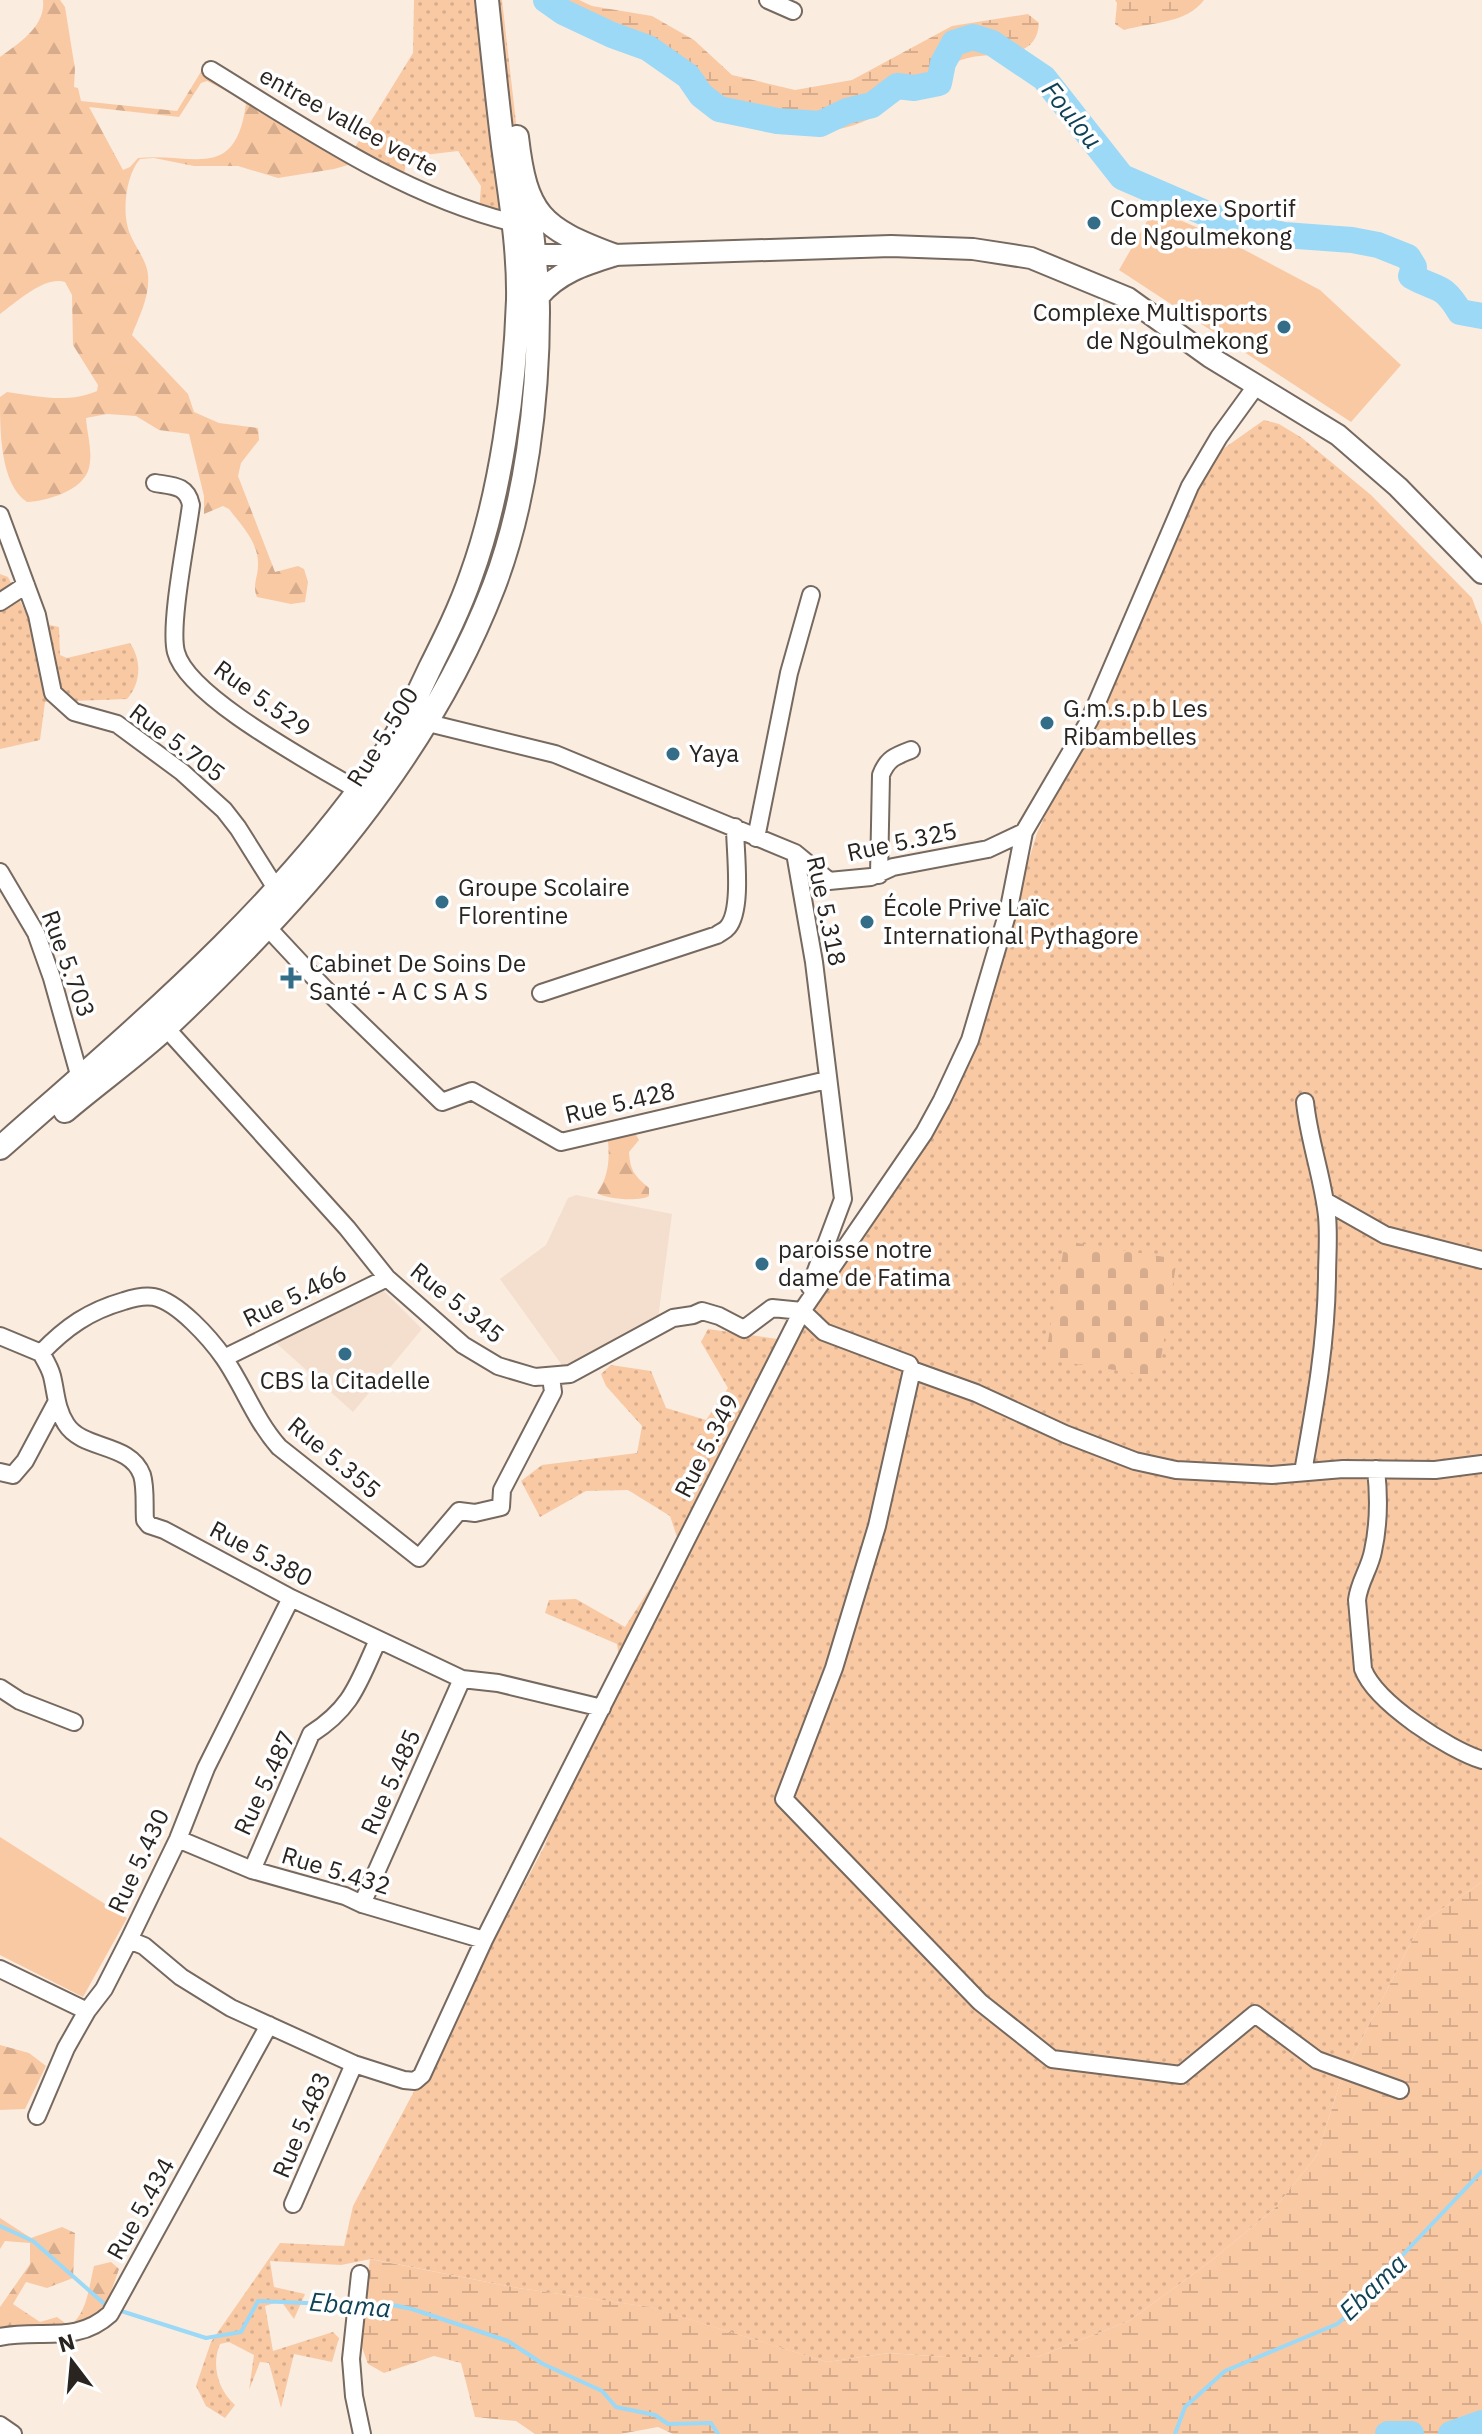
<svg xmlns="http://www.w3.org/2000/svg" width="1482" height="2434" font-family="'IBM Plex Sans',sans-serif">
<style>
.built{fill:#f4decd}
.grass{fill:url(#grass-dots)}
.forest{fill:url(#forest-firs);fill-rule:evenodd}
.wetland{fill:url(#wetland-marsh)}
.cemetery{fill:url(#cemetery-stones)}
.pitch{fill:#f9c9a4}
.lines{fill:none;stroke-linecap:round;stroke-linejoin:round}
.stream{stroke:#9bd9f7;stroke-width:4}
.river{stroke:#9bd9f7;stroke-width:26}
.minor-casing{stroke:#76695f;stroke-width:20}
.tertiary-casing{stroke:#76695f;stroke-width:24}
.secondary-casing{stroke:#76695f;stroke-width:26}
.minor{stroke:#fff;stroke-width:16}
.tertiary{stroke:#fff;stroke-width:20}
.secondary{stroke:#fff;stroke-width:22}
.poi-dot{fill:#346d87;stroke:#fff;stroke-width:3}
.labels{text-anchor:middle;stroke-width:7;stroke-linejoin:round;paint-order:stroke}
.street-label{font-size:24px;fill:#2a2420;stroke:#fff}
.poi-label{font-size:24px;fill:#2a2420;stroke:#fff;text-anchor:start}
.water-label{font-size:26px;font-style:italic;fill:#104256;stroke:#fff}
</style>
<defs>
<pattern id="grass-dots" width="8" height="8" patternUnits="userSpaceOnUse" patternTransform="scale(2)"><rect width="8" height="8" fill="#f9c9a4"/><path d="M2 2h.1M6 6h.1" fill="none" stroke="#d6ac8d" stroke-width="1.8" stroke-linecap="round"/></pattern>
<pattern id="forest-firs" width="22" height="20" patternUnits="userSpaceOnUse" patternTransform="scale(2)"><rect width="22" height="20" fill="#f9c9a4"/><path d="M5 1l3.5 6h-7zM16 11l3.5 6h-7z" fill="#d6ac8d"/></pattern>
<pattern id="wetland-marsh" width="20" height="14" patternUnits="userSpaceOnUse" patternTransform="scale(2)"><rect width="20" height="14" fill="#f9c9a4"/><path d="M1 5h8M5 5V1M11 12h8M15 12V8" fill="none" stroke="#d6ac8d"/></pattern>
<pattern id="cemetery-stones" width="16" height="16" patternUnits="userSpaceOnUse" patternTransform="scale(2)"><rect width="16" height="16" fill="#f9c9a4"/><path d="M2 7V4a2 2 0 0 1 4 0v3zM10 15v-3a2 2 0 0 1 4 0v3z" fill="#d6ac8d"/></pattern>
</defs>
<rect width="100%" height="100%" fill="#fbece0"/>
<path class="built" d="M576 1195 672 1214 657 1326 572 1379 500 1279 546 1245 568 1198Z
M367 1289 383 1290 422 1329 353 1412 275 1342 288 1337Z"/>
<path class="grass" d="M414 0H502L519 149 515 224 479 213 481 186 458 151 407 157 402 185 349 157 413 53Z
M1264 420 1279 424 1302 438 1371 495 1472 598 1482 625V1882L1421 1923 1341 2080 1317 2155 1275 2208 1211 2261 1129 2321 1037 2357H946L889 2353 827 2362 649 2307 518 2288 371 2259 341 2265 270 2261 274 2287 305 2294 294 2319 281 2301 265 2306 273 2351 333 2332 339 2338 332 2362 294 2354 281 2408 269 2363 260 2362 249 2390 254 2355 229 2342 220 2344C211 2365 218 2390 235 2405L225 2418 206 2406 196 2386 211 2342 280 2243 344 2246 353 2206 544 1847 619 1657 617 1644 545 1613 549 1600 576 1599 625 1627 679 1543 670 1516 628 1490 586 1491 540 1517 521 1481 542 1465 637 1453 642 1426 606 1386 601 1374 611 1365 651 1371 666 1408 706 1420 728 1388 701 1342 708 1329 778 1339 792 1335 976 1033 1037 833 1211 464 1220 451Z
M0 574 8 577 30 621 59 627 60 655 67 658 130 643C142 661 141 683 127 699L45 702 40 740 0 749Z"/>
<path class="forest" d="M43 0H60L65 7 75 69 74 87 78 88 81 101 177 111 202 70 346 156 348 165 334 169 278 178 238 166H194L154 158 140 159C127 174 123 204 127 224 130 242 147 258 148 275 150 296 139 317 132 335L188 394 194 412 219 423 258 428 259 440 241 463 238 476 275 572 298 566 304 569 308 582 305 602 291 604 257 597C252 586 258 577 258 565 259 543 242 526 229 509L223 506 204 514V496L189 434 159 430 136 416 107 414 86 418C87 434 93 451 89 468 83 491 47 501 27 502 0 484 0 431 0 397L7 392C37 396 68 404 97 391L98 385 73 345 72 295 65 282C44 276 17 302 0 314V57C19 43 46 26 43 0ZM207 81 234 95 246 104C235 183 193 152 138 158L130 167 123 170 89 107 179 117 201 83Z
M607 1133H635L639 1140 629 1152C630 1171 635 1176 649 1188V1196C640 1202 605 1199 597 1193 610 1175 610 1155 607 1133Z
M0 2045 29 2053 46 2066 25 2109 0 2110Z
M0 2218 31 2238 62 2227 75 2233 73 2278 47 2288 26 2282 13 2304 40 2322 57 2317 69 2326C87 2315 89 2286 94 2266L111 2262 119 2269 105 2309 97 2320 76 2338H0V2307L30 2264V2243L5 2241 0 2249Z"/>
<path class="wetland" d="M541 0H579L592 6 652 16 694 40 732 75 795 90 852 80 952 26 1028 14 1039 23C1036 65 991 49 961 60 927 73 901 103 869 119 836 136 771 139 737 123 725 118 715 104 704 96 688 84 669 74 652 64 620 46 586 32 553 17L543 9Z
M1115 0H1204C1186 24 1152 22 1124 30L1115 24 1117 3Z
M1482 1882V2434H673L658 2427 620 2434H535L516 2421 475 2417 461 2363 434 2356 384 2373 368 2364 359 2339 370 2259 518 2288 650 2307 827 2362 889 2353 946 2357H1037L1129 2321 1211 2261 1275 2208 1317 2155 1341 2080 1421 1923Z"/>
<path class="cemetery" d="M1065 1241 1177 1259 1158 1377 1045 1359Z"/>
<path class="pitch" d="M1154 209 1224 239 1320 290 1401 365 1351 422 1119 270Z
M0 1837 127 1918 83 1997 0 1955Z"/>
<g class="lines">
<path class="stream" d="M0 2226 33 2241 109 2308
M362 2305 388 2304 412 2309 508 2341 543 2364 602 2391 616 2407 655 2415 668 2424 711 2423 718 2434
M118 2310 206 2338 241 2332 258 2301 353 2305
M1175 2434 1185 2407 1225 2371 1337 2324 1370 2297 1396 2262 1482 2171"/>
<path class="river" d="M546 0 563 12 612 35 648 48 688 76 701 95 719 109 777 121 820 124 847 111 872 105 897 86 914 88 939 83 943 63 954 43 973 37 992 43 1044 78 1122 177 1219 219 1284 235 1352 240 1378 245 1408 257 1414 267 1411 276C1437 291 1442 282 1460 312L1482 316
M1388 2434H1411
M1451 2434 1482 2423"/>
<g class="minor-casing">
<path id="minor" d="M768 0 793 11
M211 70C307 129 403 196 514 223
M155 483C173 486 187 485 191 505 187 537 169 625 176 652 188 699 324 769 367 796
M0 515 37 615 53 693 74 712 117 724 182 772 224 810 238 828 277 890
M0 602 26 585
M416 720 555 754 795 853 829 881 871 877 893 867 988 849 1024 832
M756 838 789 673 811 595
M795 853 814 962 843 1199 810 1287
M0 872 36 933 52 978 80 1078
M879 875 881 775C887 759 895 756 911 750
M268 928 325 989 442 1102 472 1091 561 1142 827 1080
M541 993 717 935C721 932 725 931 728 927 743 909 735 851 735 827
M166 1028 347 1228 387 1278 463 1345 498 1366 535 1377 570 1374 673 1318 693 1315 702 1311 719 1316 744 1329 772 1308 802 1311
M1325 1201 1385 1235 1482 1260
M802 1311 824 1332 909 1364 912 1370 976 1393 1065 1434 1135 1461 1176 1470 1272 1475 1343 1469 1435 1470 1482 1464
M0 1336 41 1353C45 1360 50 1368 52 1376 56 1392 56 1409 66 1424 83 1451 130 1442 142 1475 146 1488 144 1506 145 1520L149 1525 164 1530 291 1598 462 1679 498 1683 602 1708
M41 1353C66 1327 89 1311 124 1301 133 1298 144 1295 154 1297 178 1302 210 1338 224 1358 244 1387 255 1420 279 1447L419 1558 459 1511 475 1513 501 1507 502 1490 553 1392 551 1377
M224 1358 387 1278
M912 1370 877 1526 834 1668 784 1799 980 2002 1052 2059 1181 2075 1255 2014 1317 2060 1400 2090
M1376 1469C1379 1496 1379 1524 1373 1551 1370 1568 1359 1582 1357 1600L1363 1669C1376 1703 1448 1749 1482 1760
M0 1472 13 1475 25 1461 56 1403
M1303 1472C1315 1405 1326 1346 1327 1278 1327 1257 1329 1237 1327 1216 1323 1178 1309 1141 1305 1102
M291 1598 206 1768 178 1839 129 1940 144 1946 181 1977 231 2008 354 2064 404 2080 415 2081 422 2075 484 1940 802 1311 924 1133 942 1100 970 1040 1009 908 1024 832 1089 721 1190 486 1219 437 1256 386
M0 1688 20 1701 74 1722
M178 1839 252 1870 345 1896 362 1904 484 1940
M252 1870 311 1734C353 1707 358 1683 378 1640
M362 1904 462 1679
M0 1969 87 2011
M37 2116 66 2048 87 2011 104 1989 129 1940
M293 2204 354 2064
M360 2274 351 2359 354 2396 362 2434
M0 2337C40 2328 76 2345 110 2314L269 2025
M0 2425 13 2434"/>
</g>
<g class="tertiary-casing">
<path id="tertiary" d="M520 255H613L891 246 973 249 1031 258 1128 298 1210 357 1338 435 1398 487 1482 573"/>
</g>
<g class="secondary-casing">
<path id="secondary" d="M517 137C526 215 541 228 613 255
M538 296C558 272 584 264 613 255
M65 1111C99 1082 136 1056 168 1026 301 900 427 760 494 586 526 502 538 401 538 312 538 274 532 235 528 197
M0 1148C137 1027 279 909 383 756 402 728 416 698 430 668 445 638 460 608 471 576 501 494 515 387 518 300 519 249 510 197 503 146 497 98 492 49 487 0"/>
</g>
<use href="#minor" class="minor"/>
<use href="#tertiary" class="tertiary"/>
<use href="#secondary" class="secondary"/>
</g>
<g class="poi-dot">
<circle cx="1094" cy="223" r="8"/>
<circle cx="1284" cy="327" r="8"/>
<circle cx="1047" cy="723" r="8"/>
<circle cx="673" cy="754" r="8"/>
<circle cx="442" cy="902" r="8"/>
<circle cx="867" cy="922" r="8"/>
<path d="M287 966h8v8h8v8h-8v8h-8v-8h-8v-8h8z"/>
<circle cx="762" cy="1264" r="8"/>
<circle cx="345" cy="1354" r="8"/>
</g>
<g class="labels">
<g class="street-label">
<text transform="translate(349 122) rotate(29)" y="8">entree vallee verte</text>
<text transform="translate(262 699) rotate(36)" y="8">Rue 5.529</text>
<text transform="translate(383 737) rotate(-58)" y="8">Rue 5.500</text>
<text transform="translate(177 743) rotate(37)" y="8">Rue 5.705</text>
<text transform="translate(902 842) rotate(-12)" y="8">Rue 5.325</text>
<text transform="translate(826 911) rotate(78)" y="8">Rue 5.318</text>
<text transform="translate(68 964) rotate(70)" y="8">Rue 5.703</text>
<text transform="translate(620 1103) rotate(-13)" y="8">Rue 5.428</text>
<text transform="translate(295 1296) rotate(-26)" y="8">Rue 5.466</text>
<text transform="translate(457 1303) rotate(39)" y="8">Rue 5.345</text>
<text transform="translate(707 1446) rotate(-63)" y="8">Rue 5.349</text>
<text transform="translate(334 1458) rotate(40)" y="8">Rue 5.355</text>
<text transform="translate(261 1554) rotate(28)" y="8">Rue 5.380</text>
<text transform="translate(391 1782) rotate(-66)" y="8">Rue 5.485</text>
<text transform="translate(265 1783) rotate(-65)" y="8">Rue 5.487</text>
<text transform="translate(139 1861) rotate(-65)" y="8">Rue 5.430</text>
<text transform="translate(336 1871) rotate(17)" y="8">Rue 5.432</text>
<text transform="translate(302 2125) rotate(-67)" y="8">Rue 5.483</text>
<text transform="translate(141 2209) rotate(-61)" y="8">Rue 5.434</text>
</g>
<g class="poi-label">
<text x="1110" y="217">Complexe Sportif<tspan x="1110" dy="28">de Ngoulmekong</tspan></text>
<text x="1268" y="321" text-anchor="end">Complexe Multisports<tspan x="1268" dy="28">de Ngoulmekong</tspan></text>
<text x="1063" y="717">G.m.s.p.b Les<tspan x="1063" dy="28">Ribambelles</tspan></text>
<text x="689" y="762">Yaya</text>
<text x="458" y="896">Groupe Scolaire<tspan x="458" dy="28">Florentine</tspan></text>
<text x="883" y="916">École Prive Laïc<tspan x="883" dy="28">International Pythagore</tspan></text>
<text x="309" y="972">Cabinet De Soins De<tspan x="309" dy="28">Santé - A C S A S</tspan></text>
<text x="778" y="1258">paroisse notre<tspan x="778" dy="28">dame de Fatima</tspan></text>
<text x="345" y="1389" text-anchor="middle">CBS la Citadelle</text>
</g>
<g class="water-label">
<text transform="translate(1072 115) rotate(51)" y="9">Foulou</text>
<text transform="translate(1373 2287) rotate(-44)" y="9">Ebama</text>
<text transform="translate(350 2305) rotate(5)" y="9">Ebama</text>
</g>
</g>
<g transform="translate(72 2362) rotate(344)" stroke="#ffffff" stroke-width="6" paint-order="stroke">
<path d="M0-6L14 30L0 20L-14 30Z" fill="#2a2420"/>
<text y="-12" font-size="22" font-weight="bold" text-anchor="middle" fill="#2a2420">N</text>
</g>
</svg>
